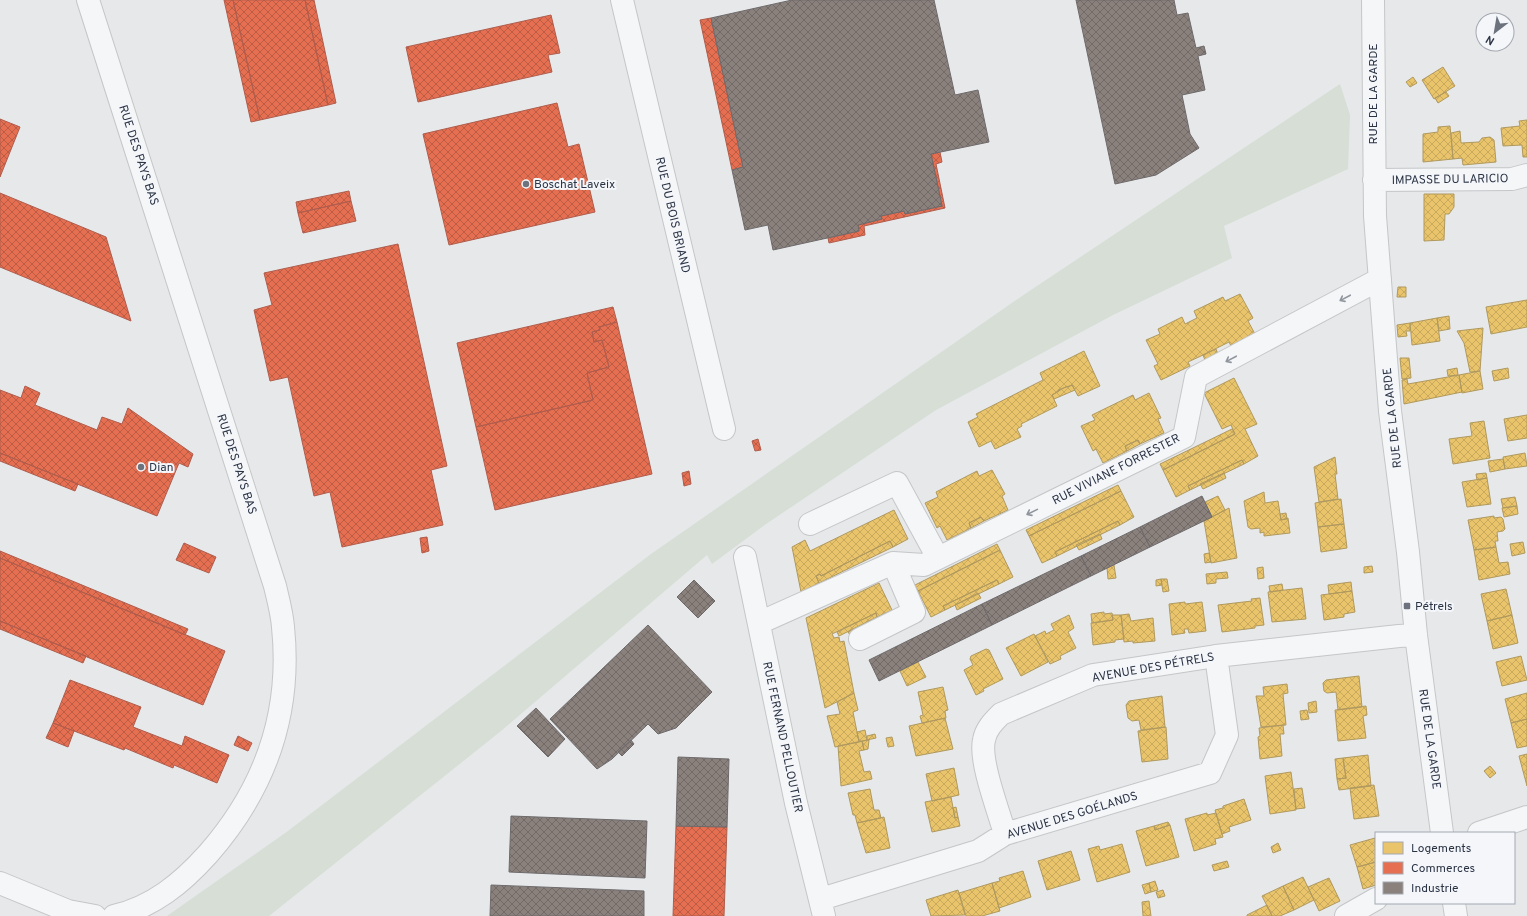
<svg xmlns="http://www.w3.org/2000/svg" width="1527" height="916" font-family="Overpass,sans-serif">
<style>
.grass{fill:#d6ded6}
.homes{fill:url(#homes-cross-hatch);stroke:#b0995f}
.shops{fill:url(#shops-cross-hatch);stroke:#af5d4d}
.industry{fill:url(#industry-cross-hatch);stroke:#6e6a6c}
.lines{fill:none;stroke-linecap:round;stroke-linejoin:round}
.minor-casing{stroke:#c4c6c8;stroke-width:24}
.minor{stroke:#f5f6f7;stroke-width:22}
.oneway{stroke:#90959e}
.poi-dot{fill:#6c737f;stroke:#f4f6f9;stroke-width:1.5}
.labels{text-anchor:middle;stroke-width:4;stroke-linejoin:round;paint-order:stroke}
.street-label{font-size:12px;fill:#2b3445;stroke:#f4f6f9}
.poi-label{font-size:12px;fill:#2b3445;stroke:#f4f6f9;text-anchor:start}
</style>
<defs>
<pattern id="homes-cross-hatch" width="8" height="8" patternUnits="userSpaceOnUse"><rect width="8" height="8" fill="#e9c46a"/><path d="M0 0l8 8M0 8l8-8" fill="none" stroke="#c8a95d"/></pattern>
<pattern id="shops-cross-hatch" width="8" height="8" patternUnits="userSpaceOnUse"><rect width="8" height="8" fill="#e76f51"/><path d="M0 0l8 8M0 8l8-8" fill="none" stroke="#bb5c45"/></pattern>
<pattern id="industry-cross-hatch" width="8" height="8" patternUnits="userSpaceOnUse"><rect width="8" height="8" fill="#8a817c"/><path d="M0 0l8 8M0 8l8-8" fill="none" stroke="#716a67"/></pattern>
</defs>
<rect width="100%" height="100%" fill="#e6e8ea"/>
<path class="grass" d="M1340 84 1350 115 1348 169 1224 226 1232 258 1113 315 936 410 766 524 712 564 707 555 501 731 269 916H167L288 831 651 554 1025 294Z"/>
<path class="homes" d="M1443 67 1455 86 1434 99 1422 80Z
M1413 77 1417 83 1410 87 1406 82Z
M1446 92 1449 96 1438 103 1435 98Z
M1527 120V157H1523L1522 145 1503 146 1501 128 1520 126 1519 121Z
M1450 126 1453 159 1423 162V134L1438 132V127Z
M1460 131 1461 143 1479 142 1482 138 1490 137 1494 140 1496 162 1463 165 1462 158 1453 159 1451 133Z
M1424 194H1454V207L1449 214H1445L1444 240 1424 241Z
M1398 287H1406V297H1397Z
M1240 294 1253 318 1248 321 1255 334 1231 346 1229 342 1203 355 1188 362 1190 366 1161 380 1154 366 1158 364 1146 340 1160 334 1158 329 1182 317 1185 324 1197 318 1194 311 1223 297 1225 301Z
M1527 300V327L1491 334 1486 307Z
M1449 316 1450 329 1439 331 1437 318Z
M1437 318 1440 341 1412 345 1410 323Z
M1410 323V331H1406L1407 336 1398 337 1397 325Z
M1483 328 1480 371 1470 372 1464 343 1457 331Z
M1216 349 1218 354 1205 360 1203 355Z
M1084 351 1100 386 1078 396 1072 385 1058 390 1059 391 1052 395 1057 406 1021 424 1022 426 1017 429 1021 437 995 449 991 441 979 447 968 422 978 417 976 414 1043 380 1040 373Z
M1400 358H1409L1411 378 1402 379Z
M1457 368 1458 375 1448 376 1447 370Z
M1508 368 1509 378 1494 381 1492 371Z
M1480 371 1483 389 1462 393 1459 375Z
M1459 375 1462 392 1404 404 1402 380 1407 379 1408 384Z
M1234 378 1257 424 1245 429 1258 456 1244 464 1242 460 1188 486 1190 490 1176 497 1163 470 1235 434 1231 425 1222 429 1204 393Z
M1072 385 1075 390 1054 399 1052 395 1067 386 1068 387Z
M1149 393 1161 418 1158 419 1164 433 1140 444 1138 440 1125 446 1127 451 1103 463 1096 449 1093 451 1081 426 1095 420 1092 415 1133 395 1135 400Z
M1527 415V438L1508 441 1504 419Z
M1484 421 1490 458 1453 464 1449 439 1472 436 1470 423Z
M1232 429 1235 434 1163 470 1160 464Z
M1138 440 1140 444 1127 451 1125 446Z
M1525 453 1527 466 1505 469 1503 457Z
M1335 457 1337 474H1335L1338 499 1319 502 1314 467Z
M1503 459 1505 469 1490 472 1488 461Z
M1242 460 1244 464 1190 490 1188 486Z
M992 470 1005 494 1002 496 1008 510 984 521 981 517 969 523 971 528 947 540 940 526 937 528 925 503 938 497 936 492 977 471 979 476Z
M1224 473 1226 478 1203 489 1200 484Z
M1486 473 1487 478 1477 480 1476 474Z
M1487 478 1491 504 1467 507 1462 482Z
M1118 485 1121 491 1029 536 1026 530Z
M1121 491 1134 517 1120 525 1118 521 1055 552 1057 556 1042 563 1029 536Z
M1264 492 1265 503 1278 501 1281 520 1288 518 1290 533 1264 536V532L1260 533V528L1251 529 1248 527 1244 501Z
M1218 496 1225 510 1212 517 1205 502Z
M1515 497 1517 506 1503 508 1501 499Z
M1341 499 1344 524 1318 527 1315 503Z
M1517 506 1518 514 1504 517 1502 508Z
M1229 508 1237 558 1211 563 1204 521Z
M894 510 908 539 893 547 890 541 821 576 820 574 816 576 819 583 801 592 792 547 805 540 810 551Z
M1286 513 1287 519 1281 520 1280 514Z
M1494 516V518L1501 517 1503 519 1505 529 1503 531 1497 532 1498 541H1495L1496 547 1474 550 1468 520Z
M981 517 984 521 971 528 969 523Z
M1118 521 1120 525 1057 556 1055 552Z
M1344 524 1347 548 1321 552 1318 527Z
M1100 534 1102 539 1079 550 1076 545Z
M890 541 893 547 819 583 816 576 820 574 821 576Z
M1523 542 1525 553 1512 556 1510 544Z
M997 544 1000 550 918 591 915 585Z
M1496 547 1499 563 1508 562 1510 574 1479 580 1474 550Z
M1000 550 1013 577 999 584 997 580 943 606 945 610 931 617 918 591Z
M1209 553 1211 562 1205 563 1204 554Z
M1114 565 1116 578 1108 579 1107 568Z
M1372 566 1373 572 1364 573V567Z
M1263 567 1264 578 1258 579 1257 568Z
M1227 572 1228 578 1216 579V583L1207 584 1206 574Z
M1161 579H1167L1169 591 1163 592Z
M1161 579 1162 585 1156 586V580Z
M997 580 999 584 945 610 943 606Z
M1351 582 1352 591 1329 594 1328 585Z
M879 583 892 610 877 617 876 613 832 634 834 638 839 637 840 642 844 641 854 693 825 708 806 618Z
M1282 584 1283 590 1270 592 1269 586Z
M1302 588 1306 619 1272 622 1268 592Z
M1506 589 1512 615 1487 621 1481 594Z
M1352 591 1355 612 1344 614V617L1324 620 1321 595Z
M978 593 981 598 957 610 955 605Z
M1260 598 1264 625 1255 626V628L1222 632 1218 605 1252 601 1251 599Z
M1185 602V604L1202 602 1206 631 1189 633 1188 629H1184L1185 633 1172 635 1169 604Z
M1104 612V614L1112 613 1113 620 1092 623 1091 614Z
M876 613 877 617 839 636 837 632Z
M1129 614 1131 621 1153 618 1155 641 1133 643V641L1124 642 1121 615Z
M1069 615 1074 628 1068 632 1076 648 1060 656 1061 659 1050 664 1035 636 1045 631 1046 634 1054 630 1051 624Z
M1112 615H1121L1124 639 1115 640V642L1093 645 1091 623 1113 620Z
M1512 615 1518 643 1493 649 1487 621Z
M871 620 873 624 850 635 848 632Z
M1034 634 1048 662 1021 676 1006 648Z
M986 649 989 650 1003 679 983 689 984 691 976 695 964 670 973 665 970 659 971 656Z
M1521 656 1527 680 1502 686 1496 662Z
M918 662 926 677 907 686 900 671Z
M1359 676 1362 707 1338 710 1336 692 1327 693 1324 691 1323 683 1326 680Z
M1287 684 1288 693 1283 694 1286 725 1261 727 1256 696H1264L1263 687Z
M943 687 948 710 945 711 946 718 922 723 920 716 923 715 918 692Z
M854 693 858 710 853 712 859 742 835 747 827 716 840 714 837 702Z
M1527 693V719L1511 723 1505 699Z
M1162 696 1165 727 1141 730 1139 720 1132 721 1128 718 1126 705 1129 701Z
M1316 701 1317 712 1309 713 1308 703Z
M1366 706 1367 715 1363 716 1366 738 1338 741 1335 710Z
M1307 710 1309 719 1301 720 1300 711Z
M945 718 953 749 916 756 909 726Z
M1527 719V746L1517 748 1511 723Z
M1283 725 1284 734H1280L1282 756 1260 759 1258 737 1260 736 1259 728Z
M1166 727 1168 759 1142 762 1138 731Z
M865 730 867 740 859 742 857 732Z
M875 734 876 738 867 740V736Z
M892 737 894 746 888 747 886 738Z
M869 740 868 749 864 750 862 741Z
M862 741 864 750 859 751 864 772 870 771 872 779 841 786 838 746Z
M1527 754V786L1519 756Z
M1368 755 1371 786 1339 790 1337 779 1346 778 1343 758Z
M1343 758 1346 778 1337 779 1335 759Z
M1490 766 1496 773 1490 778 1484 771Z
M954 768 959 795 932 801 926 774Z
M1291 772 1296 810 1270 814 1265 776Z
M1374 785 1379 816 1354 819 1350 788Z
M1302 788 1305 808 1296 809 1294 789Z
M870 789 874 810H879L881 818 857 823 855 815H853L848 793Z
M951 797 955 818 958 817 960 826 932 832 925 802Z
M1244 799 1251 820 1229 827 1230 831 1222 834 1215 810 1223 808V806Z
M956 807 958 817 955 818 953 808Z
M1207 813V815L1216 813 1223 837 1215 839 1216 844 1194 851 1185 819Z
M884 817 890 848 866 853 857 823Z
M1168 822 1170 825 1155 830 1154 826Z
M1170 825 1179 857 1146 866 1136 831 1154 826 1155 830Z
M1375 838 1376 862 1357 867 1350 845Z
M1278 843 1281 850 1273 853 1271 847Z
M1122 844 1130 872 1097 882 1088 849 1099 846 1100 850Z
M1071 851 1080 880 1047 890 1038 861Z
M1227 861 1229 867 1214 871 1212 865Z
M1376 862V885L1363 889 1357 867Z
M1023 871 1031 897 999 908 992 883 1000 881 999 878Z
M1303 877 1314 900 1294 910 1283 886Z
M1329 878 1340 901 1319 911 1308 887Z
M1155 881 1158 890 1151 892 1149 883Z
M992 883 1000 911 982 916H966L959 893Z
M1149 883 1151 892 1145 894 1142 885Z
M1283 886 1294 910 1280 916H1272L1262 896Z
M958 890 965 915 931 916 926 900Z
M1163 890 1165 896 1158 898 1156 892Z
M1149 901 1151 916H1143L1142 902Z
M1267 905 1272 916H1247V915Z"/>
<path class="shops" d="M224 0H233L260 120 251 122Z
M233 0H305L328 105 260 120Z
M305 0H314L336 103 328 105Z
M551 15 560 53 548 55 552 72 418 102 406 47Z
M711 18 743 167 732 170 700 20Z
M557 103 568 147 579 144 595 212 449 245 423 134Z
M0 119 20 127 0 177Z
M940 152 942 162 936 164 945 208 864 226 865 235 829 243 828 238 859 231 858 225 882 219 881 216 904 211 905 214 942 206 931 154Z
M349 191 351 201 298 213 296 202Z
M0 193 106 237 131 321 0 267Z
M351 201 356 221 303 233 298 213Z
M398 244 447 466 431 470 443 525 342 547 330 492 314 496 288 377 270 381 254 310 272 305 264 273Z
M613 307 617 322 599 327 600 330 592 332 594 342 602 340 609 367 587 373 593 400 476 427 457 343Z
M617 322 652 474 495 510 476 427 593 400 587 373 609 367 602 340 594 342 592 332 600 330 599 327Z
M25 386 40 393 35 405 97 430 102 417 122 424 128 408 193 454 188 467 179 463 157 516 0 453V390L21 398Z
M758 439 761 450 755 451 752 441Z
M0 453 78 484 75 491 0 461Z
M689 471 691 484 684 486 682 473Z
M427 537 429 551 422 553 420 538Z
M184 543 216 557 209 573 176 560Z
M0 551 188 629 185 635 0 558Z
M0 558 225 651 203 705 0 621Z
M0 621 86 656 83 663 0 629Z
M70 680 141 707 133 727 182 746 185 736 229 755 217 783 174 765 173 768 125 748 124 750 53 723Z
M53 723 74 731 68 747 46 738Z
M238 736 252 743 248 751 234 745Z
M676 826 727 827 724 916H673Z"/>
<path class="industry" d="M792 0H934L955 95 978 90 989 142 931 154 942 206 905 214 904 211 881 216 882 219 858 225 859 231 773 250 768 225 745 230 732 170 743 167 711 18Z
M1076 0H1174L1177 15 1188 13 1196 48 1204 46 1206 54 1198 56 1205 90 1182 95 1190 134 1199 148 1156 175 1115 184Z
M1202 496 1212 517 1150 547 1140 527Z
M1140 527 1150 547 1091 576 1081 556Z
M1081 556 1091 576 992 625 982 604Z
M694 580 715 601 698 618 677 597Z
M982 604 992 625 879 681 869 660Z
M648 625 712 692 676 728 658 734 648 724 612 759 597 769 550 719Z
M536 708 565 739 548 757 517 726Z
M631 740 634 744 622 756 618 752Z
M678 757 729 759 727 827 676 826Z
M511 816 647 821 645 878 509 872Z
M491 885 644 891V916H490Z"/>
<g class="lines">
<g class="minor-casing">
<path id="minor" d="M88 0 275 586C278 599 282 613 283 627 292 714 265 789 208 854 182 883 153 907 114 916
M622 0 724 429
M1373 0 1375 216 1390 411 1408 552 1416 635 1442 833
M1374 180 1512 179 1527 175
M810 524 897 483 938 558
M745 557 796 803 824 916
M759 623 893 563 924 565 1184 437 1196 377 1380 279
M860 639 914 612 893 563
M1479 833 1527 817
M1005 834C999 812 979 761 984 740 986 729 993 722 1001 714L1093 675 1216 656 1399 636 1416 635
M0 883 68 911 95 916
M821 899 978 851 1005 834 1210 773 1227 735 1216 656
M1454 903 1456 916
M1346 916 1376 899"/>
</g>
<use href="#minor" class="minor"/>
</g>
<defs><path id="oneway-shaft" d="M-6 0H5M1.5-3L5.5 0L1.5 3" fill="none" stroke-width="1.6" stroke-linecap="round" stroke-linejoin="round"/></defs>
<g class="oneway">
<use href="#oneway-shaft" transform="translate(1345 298) rotate(152)"/>
<use href="#oneway-shaft" transform="translate(1231 359) rotate(152)"/>
<use href="#oneway-shaft" transform="translate(1032 512) rotate(154)"/>
</g>
<g class="poi-dot">
<circle cx="526" cy="184" r="4"/>
<circle cx="141" cy="467" r="4"/>
<rect x="1403" y="602" width="8" height="8" rx="2"/>
</g>
<g class="labels">
<g class="street-label">
<text transform="translate(1373 94) rotate(-90)" y="4">RUE DE LA GARDE</text>
<text transform="translate(139 155) rotate(72)" y="4">RUE DES PAYS BAS</text>
<text transform="translate(1450 179) rotate(-1)" y="4">IMPASSE DU LARICIO</text>
<text transform="translate(673 215) rotate(77)" y="4">RUE DU BOIS BRIAND</text>
<text transform="translate(1392 418) rotate(-96)" y="4">RUE DE LA GARDE</text>
<text transform="translate(237 464) rotate(72)" y="4">RUE DES PAYS BAS</text>
<text transform="translate(1116 469) rotate(-27)" y="4">RUE VIVIANE FORRESTER</text>
<text transform="translate(1153 667) rotate(-10)" y="4">AVENUE DES PÉTRELS</text>
<text transform="translate(783 737) rotate(78)" y="4">RUE FERNAND PELLOUTIER</text>
<text transform="translate(1430 739) rotate(82)" y="4">RUE DE LA GARDE</text>
<text transform="translate(1072 815) rotate(-17)" y="4">AVENUE DES GOÉLANDS</text>
</g>
<g class="poi-label">
<text x="534" y="188">Boschat Laveix</text>
<text x="149" y="471">Dian</text>
<text x="1415" y="610">Pétrels</text>
</g>
</g>
<rect x="1375" y="832" width="140" height="72" fill="#f4f6f9" stroke="#a4a8b1"/>
<rect x="1383" y="842" width="20" height="12" fill="#e9c46a" stroke="#a4a8b1"/>
<text x="1411" y="852" font-size="12" fill="#2b3445">Logements</text>
<rect x="1383" y="862" width="20" height="12" fill="#e76f51" stroke="#a4a8b1"/>
<text x="1411" y="872" font-size="12" fill="#2b3445">Commerces</text>
<rect x="1383" y="882" width="20" height="12" fill="#8a817c" stroke="#a4a8b1"/>
<text x="1411" y="892" font-size="12" fill="#2b3445">Industrie</text>
<g transform="translate(1495 32) rotate(211)"><circle r="19" fill="#f4f6f9" stroke="#a4a8b1"/>
<path d="M0-3L7 15L0 10L-7 15Z" fill="#6c737f"/>
<text y="-6" font-size="11" font-weight="bold" text-anchor="middle" fill="#2b3445">N</text>
</g>
</svg>
